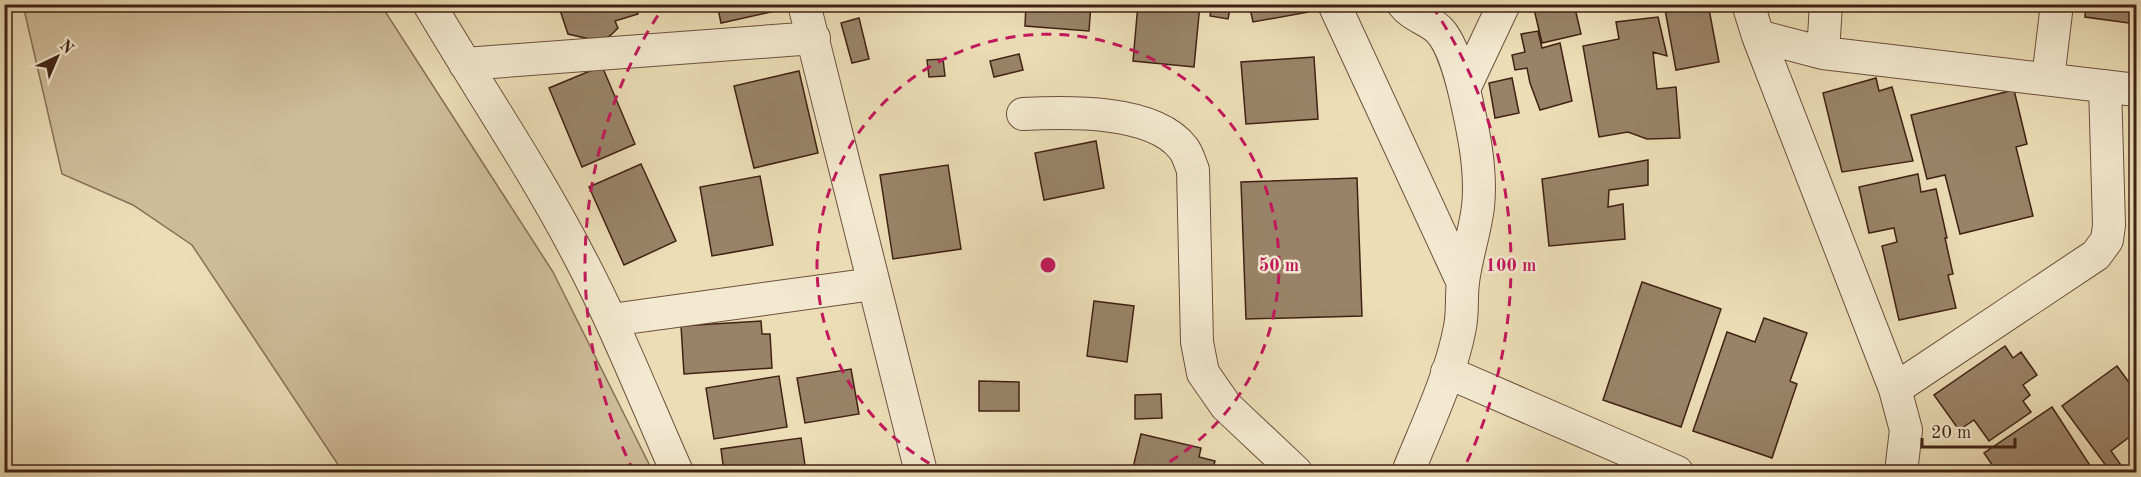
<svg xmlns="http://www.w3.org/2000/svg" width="2141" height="477" font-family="'Old Standard TT',serif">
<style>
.green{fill:#cfbd9a;stroke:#887057;stroke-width:1.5}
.building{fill:#998368;stroke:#402214;stroke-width:1.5}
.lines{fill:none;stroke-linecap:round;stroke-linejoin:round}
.street-casing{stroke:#6b513c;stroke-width:34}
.street{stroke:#f3e9d0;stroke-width:32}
.ring{fill:none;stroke:#c2185b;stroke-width:3;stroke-dasharray:10 8}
.centre{fill:#c2185b;stroke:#f3e9d0;stroke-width:3}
.ring-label{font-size:18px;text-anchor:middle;font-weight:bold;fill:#c2185b;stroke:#f3e9d0;stroke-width:5;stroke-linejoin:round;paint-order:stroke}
</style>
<rect width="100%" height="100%" fill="#ecddb6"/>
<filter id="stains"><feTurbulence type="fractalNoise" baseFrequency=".00333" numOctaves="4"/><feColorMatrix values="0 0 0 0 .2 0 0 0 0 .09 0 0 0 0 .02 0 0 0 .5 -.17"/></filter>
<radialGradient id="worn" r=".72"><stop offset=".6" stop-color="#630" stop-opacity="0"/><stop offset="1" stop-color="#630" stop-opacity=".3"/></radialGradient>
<path class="green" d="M23 5H381L553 272 653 472H343L192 245 133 205 62 174Z"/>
<path class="building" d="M558 4H646L647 7 637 11 638 14 615 21 618 28 611 35 603 40H594L568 34Z
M717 4H779L780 10 721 23Z
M1026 4H1091L1089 31 1025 26Z
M1138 4H1200L1194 67 1133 61Z
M1212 4H1231L1228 19 1210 16Z
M1249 4H1307L1309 12 1253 22Z
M1551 4H1574L1581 34 1542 43 1534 9Z
M1664 4H1708L1719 62 1676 70Z
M2086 4H2136V24L2085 17Z
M1658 17 1667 56 1653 52 1657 89 1676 87 1680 138 1647 139 1628 132 1599 137 1583 46 1619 39 1616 22Z
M859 18 869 59 852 63 841 23Z
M1538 31 1542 48 1560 43 1572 101 1540 110 1530 83 1527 68 1515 70 1512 55 1525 52 1521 34Z
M1019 54 1023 70 994 77 990 61Z
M1314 57 1318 119 1246 124 1241 62Z
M943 59 945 76 929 77 927 60Z
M602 66 635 144 582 167 549 88Z
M799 71 818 153 754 168 734 86Z
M1512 78 1519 113 1495 118 1489 83Z
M1876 78 1879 91 1892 87 1913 161 1842 172 1823 93Z
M2014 90 2027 144 2016 147 2033 216 1960 234 1945 175 1927 179 1911 115Z
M1096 141 1104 188 1044 200 1035 153Z
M1648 160V185L1609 190 1608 207 1623 204 1625 239 1549 246 1542 179Z
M641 164 676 241 624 265 589 187Z
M948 165 961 249 893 259 880 175Z
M1918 174 1921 192 1936 189 1947 238H1945L1953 274 1948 275 1956 308 1899 320 1882 246 1897 242 1894 228 1869 233 1859 187Z
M760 176 773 245 712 256 700 187Z
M1357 178 1362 316 1246 319 1241 182Z
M1642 282 1721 309 1681 427 1603 400Z
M1094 301 1134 306 1127 362 1087 356Z
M1764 318 1807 333 1790 381 1797 384 1772 458 1693 431 1727 332 1755 342Z
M761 321 762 334H770L772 368 684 374 681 326Z
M2005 346 2013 358 2021 352 2037 375 2023 385 2030 395 2023 401 2031 412 1989 441 1974 420 1959 430 1934 395Z
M2117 366 2136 392V432L2111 451 2123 468 2116 472H2099L2107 467 2062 406Z
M851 369 859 414 805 423 797 378Z
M779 376 787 427 714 439 706 388Z
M979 381 1019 382V411H979Z
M1161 394 1162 418 1135 419V395Z
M2052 407 2091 467 2083 472H1997L1984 453Z
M1141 434 1201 448 1199 457 1215 461 1212 472H1132Z
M801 438 806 472H724L721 449Z"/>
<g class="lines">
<g class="street-casing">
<path id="street" d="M429 4C479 89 534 169 579 256 616 326 645 400 677 472
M804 4 921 472
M1334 4 1463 283
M1403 4C1413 17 1430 20 1440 31 1452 44 1461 77 1465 94 1473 129 1482 170 1478 207 1475 232 1466 257 1463 282 1461 297 1463 312 1460 327 1451 376 1426 427 1408 472
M1748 4 1758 36
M1823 53 1826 4
M465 64 814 38
M2048 79 2057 4
M1464 89 1504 4
M1023 114C1067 112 1153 109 1183 148 1188 154 1190 163 1193 170L1197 342 1203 373 1226 406 1296 472
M611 320 873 284
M1447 372 1677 472
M1895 389 2096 255 2107 240 2109 225 2105 86
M1901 472 1906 430 1895 389 1758 36 1823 53 2136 90"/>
</g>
<use href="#street" class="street"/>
</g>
<g class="ring">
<path d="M945 472A231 231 0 1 1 1151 472"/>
<path d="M634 472A463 463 0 0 1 664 6M1432 6A463 463 0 0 1 1462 472"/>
</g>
<circle cx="1048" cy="265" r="9" class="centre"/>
<g class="ring-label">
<text x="1279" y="271">50 m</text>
<text x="1511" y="271">100 m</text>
</g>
<rect width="2141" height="477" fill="none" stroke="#ecddb6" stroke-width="24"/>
<rect x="6" y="6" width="2129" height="465" fill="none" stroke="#402214" stroke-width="3"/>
<rect x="12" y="12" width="2117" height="453" fill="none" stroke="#402214" stroke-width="1.5"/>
<g transform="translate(57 57) rotate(44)" stroke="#f3e9d0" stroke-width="4.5" paint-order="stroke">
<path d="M0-4.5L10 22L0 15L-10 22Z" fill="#402214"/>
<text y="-9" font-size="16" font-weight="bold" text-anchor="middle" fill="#402214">N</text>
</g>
<path d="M1922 438v9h93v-9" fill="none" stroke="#402214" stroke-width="3"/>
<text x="1931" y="438" font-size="18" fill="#402214" stroke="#f3e9d0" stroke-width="4.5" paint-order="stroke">20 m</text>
<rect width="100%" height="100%" filter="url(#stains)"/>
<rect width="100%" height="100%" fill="url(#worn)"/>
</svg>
